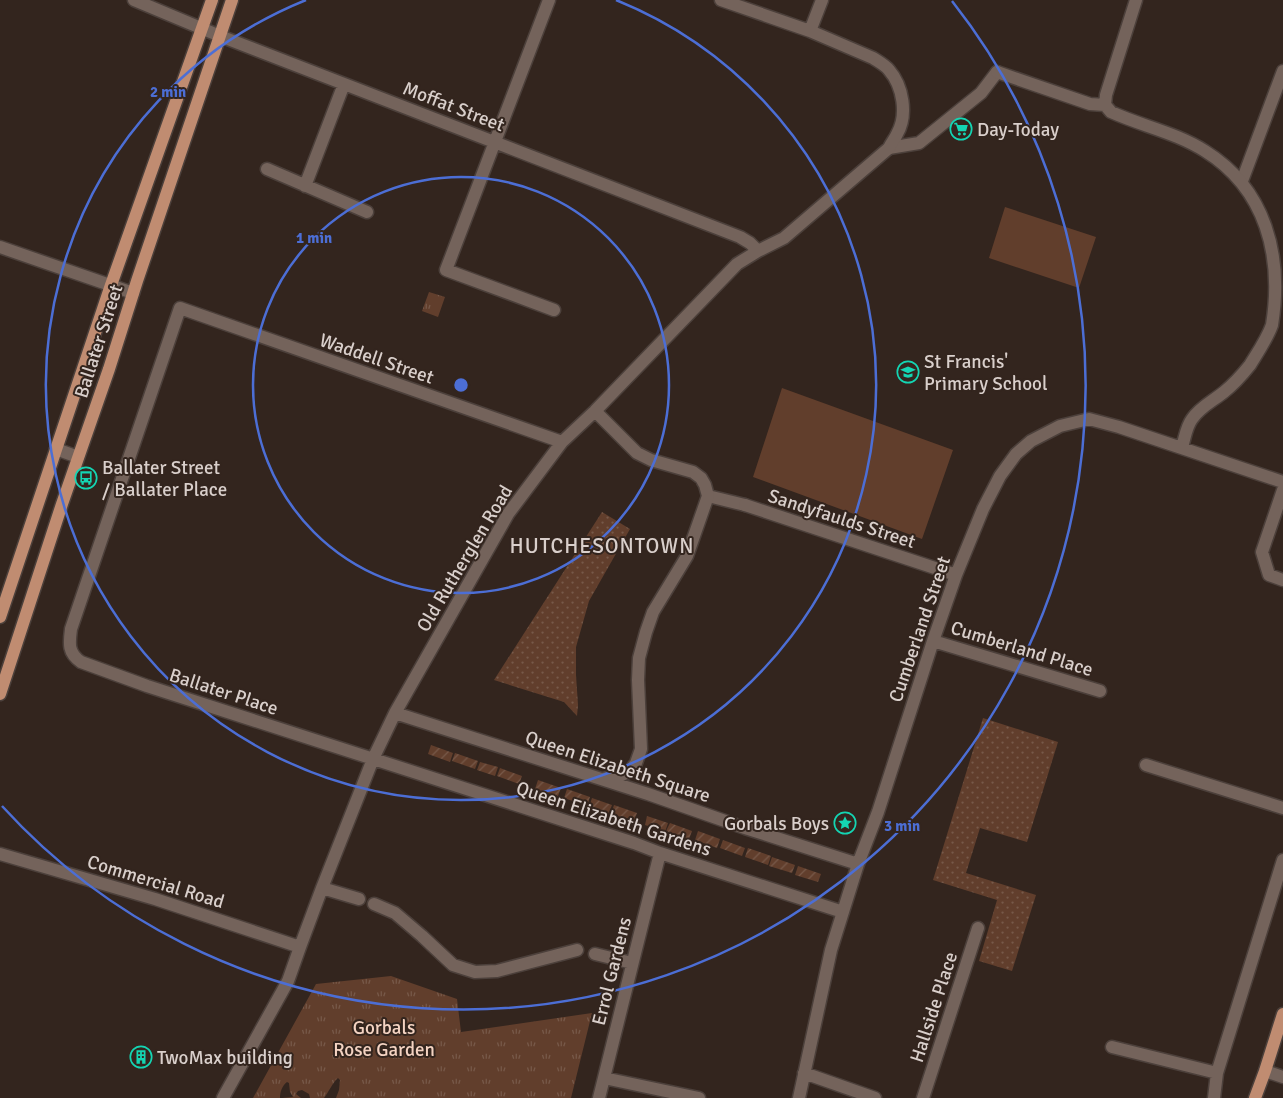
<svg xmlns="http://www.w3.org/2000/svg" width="1283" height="1098" font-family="Signika,sans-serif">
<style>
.grass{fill:url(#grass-dots)}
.park{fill:url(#park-tufts)}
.garden{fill:url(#garden-furrows)}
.pitch{fill:#613e2c}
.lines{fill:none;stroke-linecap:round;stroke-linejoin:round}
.pedestrian-casing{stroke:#4c403b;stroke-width:15}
.minor-casing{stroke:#4c403b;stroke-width:15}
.primary-casing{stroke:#4c403b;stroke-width:15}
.pedestrian{stroke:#74635b;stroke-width:12}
.minor{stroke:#74635b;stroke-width:12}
.primary{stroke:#c08c71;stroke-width:12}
.ring{fill:none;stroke:#4c6ed5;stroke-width:2.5}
.labels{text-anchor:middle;stroke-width:4;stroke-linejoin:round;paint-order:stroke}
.street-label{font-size:19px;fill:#d9cfcb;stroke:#33251e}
.poi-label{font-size:19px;fill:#d9cfcb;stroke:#33251e;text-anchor:start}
.park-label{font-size:19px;fill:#f4d3c2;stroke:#33251e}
.quarter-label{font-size:21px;letter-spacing:1px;fill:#d9cfcb;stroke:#33251e}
.centre{fill:#4c6ed5;stroke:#33251e;stroke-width:2.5}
.ring-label{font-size:15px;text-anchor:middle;font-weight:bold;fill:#4c6ed5;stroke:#33251e;stroke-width:4;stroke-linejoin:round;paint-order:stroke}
</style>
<defs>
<pattern id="grass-dots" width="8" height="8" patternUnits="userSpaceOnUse" patternTransform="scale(1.25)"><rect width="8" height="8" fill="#613e2c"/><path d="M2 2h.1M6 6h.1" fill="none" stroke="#775949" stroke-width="1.8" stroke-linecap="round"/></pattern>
<pattern id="park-tufts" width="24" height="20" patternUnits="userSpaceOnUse" patternTransform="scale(1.25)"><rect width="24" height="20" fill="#613e2c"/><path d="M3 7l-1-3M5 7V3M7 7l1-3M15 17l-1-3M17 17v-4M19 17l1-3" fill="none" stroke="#775949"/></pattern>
<pattern id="garden-furrows" width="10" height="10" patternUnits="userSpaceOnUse" patternTransform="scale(1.25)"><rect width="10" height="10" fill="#613e2c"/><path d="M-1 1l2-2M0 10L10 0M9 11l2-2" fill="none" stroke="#775949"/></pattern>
</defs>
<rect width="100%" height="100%" fill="#33251e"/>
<path class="grass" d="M602 512 630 529 589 601 576 647V675L578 705 577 716 564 702 494 680Z
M983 718 1058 742 1027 842 980 828 966 873 1036 895 1012 971 979 961 997 900 933 880Z"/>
<path class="park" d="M429 292 445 297 438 317 422 311Z
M391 976 457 999 461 1032 592 1013 571 1098H336L339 1090 340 1080 338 1078C332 1083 329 1092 324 1098H310L309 1094 302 1090 298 1091 296 1094 301 1098H282L293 1097 290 1092 289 1083 287 1082C282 1086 280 1092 280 1098H253L316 984Z"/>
<path class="garden" d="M431 745 453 753 450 762 428 754Z
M455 753 478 761 475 769 452 761Z
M480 762 498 767 495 776 477 770Z
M500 768 522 776 519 784 497 776Z
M538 780 561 788 558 796 535 789Z
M567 789 590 797 587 806 564 798Z
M592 798 612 805 609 813 589 807Z
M614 805 637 813 634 821 611 814Z
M647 816 668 823 665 832 645 825Z
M670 823 692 831 689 839 666 831Z
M698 831 720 839 717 848 695 840Z
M723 840 745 848 742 856 720 848Z
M748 848 771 856 768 865 745 857Z
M772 857 795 865 792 873 769 866Z
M798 866 821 874 818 882 795 875Z"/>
<path class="pitch" d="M1005 207 1096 237 1079 288 989 258Z
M782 388 953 450 922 539 753 477Z"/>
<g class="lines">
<g class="pedestrian-casing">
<path id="pedestrian" d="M889 148 919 143 981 93 997 72
M1242 181 1283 71
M708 496 745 505"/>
</g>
<g class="minor-casing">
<path id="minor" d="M134 0 220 36 740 237 750 243 758 251
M549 0 446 270 554 310
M810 31 822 0
M997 72 1090 104 1105 105 1111 112C1142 126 1177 133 1205 151 1266 189 1283 256 1272 325 1267 339 1258 352 1250 365 1242 375 1234 384 1224 392 1213 401 1200 407 1192 419 1186 427 1185 438 1182 447
M1105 105 1106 95 1136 0
M267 169 367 212
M305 186 344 84
M0 247 133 293
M595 411 637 453 651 460 693 472 701 478 705 485 708 496 687 556 653 612 646 632 639 658 638 680 641 749 636 763 630 771 620 776 603 779
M562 442 180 308 71 629C69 644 68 653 81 662L147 686 634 843 660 853 843 912
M56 449 78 457
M1283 490 1262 552 1269 575 1283 580
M745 505 956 575
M933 641 1100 691
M395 713 648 794 745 828 858 864
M1146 765 1283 808
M0 854 155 899 300 947
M322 888 359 899
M374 904 395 913 422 936 453 965 475 972 497 971 577 950
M595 954 632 963
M1112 1047 1217 1073
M1265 1071 1283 1077
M804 1073 875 1098
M604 1078 699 1098
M223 1098 288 981 300 947 322 888 373 759 395 713 508 514 562 442 595 411 737 264 758 251 784 238 889 148C891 143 895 139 897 134 908 115 903 86 889 70 885 65 879 62 873 58L810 31 721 0
M599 1098 660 853
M799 1098 831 950 858 864 878 812 933 641 956 575 983 509 1000 476 1016 454 1031 441 1060 426 1089 419 1119 427 1283 482
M923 1098 978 928
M1214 1098 1217 1073 1283 860"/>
</g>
<g class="primary-casing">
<path id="primary" d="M0 617 111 285 212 0
M0 694 62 504 109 369 137 281 232 0
M1255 1098 1265 1071 1283 1014"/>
</g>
<use href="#pedestrian" class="pedestrian"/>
<use href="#minor" class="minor"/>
<use href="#primary" class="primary"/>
</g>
<g class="ring">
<circle cx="461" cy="385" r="208"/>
<path d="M616 0A415 415 0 1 1 306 0"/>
<path d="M952 1A623 623 0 0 1 2 806"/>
</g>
<defs>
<g id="supermarket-ring" transform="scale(1.125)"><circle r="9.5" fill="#33251e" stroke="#14d5b3" stroke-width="1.5"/><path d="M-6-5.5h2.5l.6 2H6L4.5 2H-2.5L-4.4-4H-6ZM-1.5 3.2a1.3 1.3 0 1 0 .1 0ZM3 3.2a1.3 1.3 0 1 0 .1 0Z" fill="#14d5b3"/></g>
<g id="school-ring" transform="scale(1.125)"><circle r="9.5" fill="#33251e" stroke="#14d5b3" stroke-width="1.5"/><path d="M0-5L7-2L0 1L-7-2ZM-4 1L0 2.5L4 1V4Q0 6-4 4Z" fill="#14d5b3"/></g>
<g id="bus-ring" transform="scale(1.125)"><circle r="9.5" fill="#33251e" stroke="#14d5b3" stroke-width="1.5"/><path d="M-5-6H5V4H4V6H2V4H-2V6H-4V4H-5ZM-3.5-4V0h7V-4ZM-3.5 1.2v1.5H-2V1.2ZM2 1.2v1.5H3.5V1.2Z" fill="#14d5b3"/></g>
<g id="sight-ring" transform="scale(1.125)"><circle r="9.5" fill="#33251e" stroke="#14d5b3" stroke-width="1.5"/><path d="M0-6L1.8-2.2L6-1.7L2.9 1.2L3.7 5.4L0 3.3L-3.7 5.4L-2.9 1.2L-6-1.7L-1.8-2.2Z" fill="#14d5b3"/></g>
<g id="building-ring" transform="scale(1.125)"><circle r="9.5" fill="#33251e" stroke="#14d5b3" stroke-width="1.5"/><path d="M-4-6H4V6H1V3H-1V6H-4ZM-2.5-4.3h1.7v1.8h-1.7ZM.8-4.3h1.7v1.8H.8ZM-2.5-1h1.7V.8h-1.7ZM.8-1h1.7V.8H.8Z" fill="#14d5b3"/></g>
</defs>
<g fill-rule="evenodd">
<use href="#supermarket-ring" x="961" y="129"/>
<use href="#school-ring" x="908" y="372"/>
<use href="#bus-ring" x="86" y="478"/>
<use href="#sight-ring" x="845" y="823"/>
<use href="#building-ring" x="141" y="1057"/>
</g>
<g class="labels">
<g class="street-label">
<text transform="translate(454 106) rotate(21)" y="7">Moffat Street</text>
<text transform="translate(98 341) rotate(-72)" y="7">Ballater Street</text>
<text transform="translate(377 358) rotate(19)" y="7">Waddell Street</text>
<text transform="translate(842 518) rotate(18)" y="7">Sandyfaulds Street</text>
<text transform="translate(464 558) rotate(-59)" y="7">Old Rutherglen Road</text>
<text transform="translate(919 629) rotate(-71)" y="7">Cumberland Street</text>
<text transform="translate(1022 648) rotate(17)" y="7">Cumberland Place</text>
<text transform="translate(224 691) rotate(18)" y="7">Ballater Place</text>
<text transform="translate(618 766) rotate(18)" y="7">Queen Elizabeth Square</text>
<text transform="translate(614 818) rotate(18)" y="7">Queen Elizabeth Gardens</text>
<text transform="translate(156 881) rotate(17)" y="7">Commercial Road</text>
<text transform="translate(611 971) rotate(-76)" y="7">Errol Gardens</text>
<text transform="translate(933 1007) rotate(-72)" y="7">Hallside Place</text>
</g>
<g class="poi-label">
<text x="977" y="136">Day-Today</text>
<text x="924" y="368">St Francis'<tspan x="924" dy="22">Primary School</tspan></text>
<text x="102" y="474">Ballater Street<tspan x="102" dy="22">/ Ballater Place</tspan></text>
<text x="829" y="830" text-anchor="end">Gorbals Boys</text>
<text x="157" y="1064">TwoMax building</text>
</g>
<g class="park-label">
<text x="384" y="1034">Gorbals<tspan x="384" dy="22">Rose Garden</tspan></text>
</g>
<g class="quarter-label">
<text x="602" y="553">HUTCHESONTOWN</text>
</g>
</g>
<circle cx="461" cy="385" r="8" class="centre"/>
<g class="ring-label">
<text x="168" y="97">2 min</text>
<text x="314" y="243">1 min</text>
<text x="902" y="831">3 min</text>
</g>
</svg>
